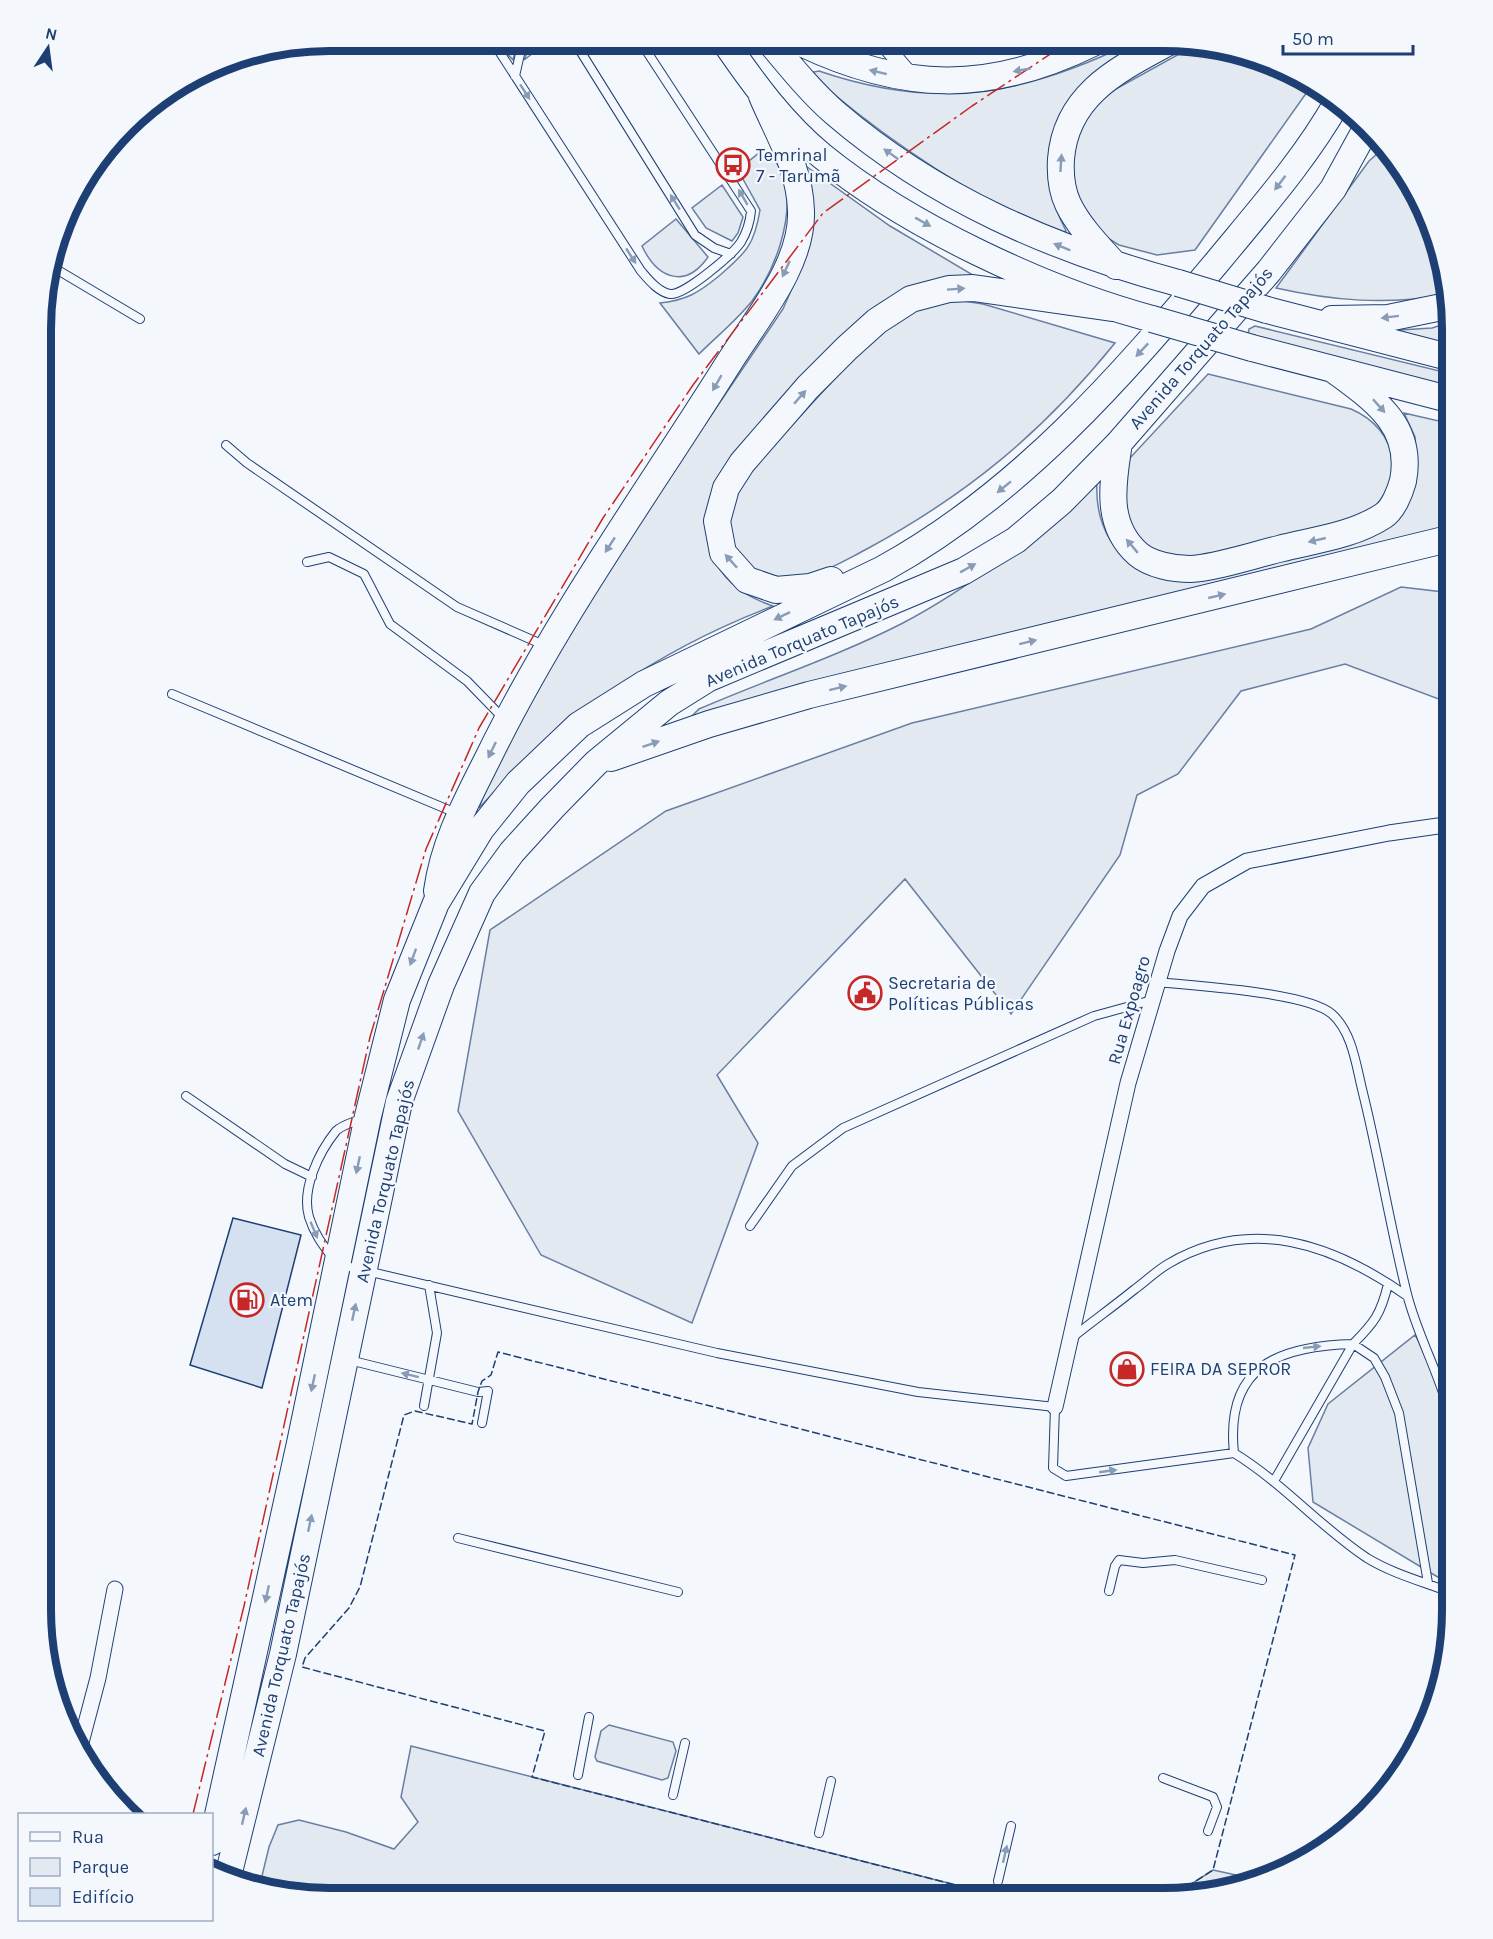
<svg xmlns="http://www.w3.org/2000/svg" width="1493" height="1939" viewBox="0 0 1493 1939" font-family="Karla,sans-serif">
<rect width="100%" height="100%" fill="#f4f7fb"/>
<path fill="#e3e9f0" stroke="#687fa3" stroke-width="1.5" d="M507,41H518L513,60L504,50Z
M533,41H549L524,60L532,42Z
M1131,43H1158L1052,138C1045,173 1050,200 1066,231L1058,236C966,193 885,140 809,73L819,71C936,111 1022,96 1131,43Z
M1199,43L1312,85L1195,250L1157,255L1119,245L1106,237L1077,201L1070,172L1077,130L1103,96Z
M1386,146L1423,201L1444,295C1386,305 1334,301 1276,288L1369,161Z
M765,148C774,158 783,170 786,184C792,223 775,270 752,301C737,320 716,337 699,354L660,303C687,300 698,293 719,276C745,253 754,247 760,210L738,170Z
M803,164L890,226L983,281C950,286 910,286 881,303C851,321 822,361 798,387C756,433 684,486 712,555C723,582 746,597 773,606C655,651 564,715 479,808L490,777L534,688L645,513L783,309L800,270Z
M722,185L743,217L738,233L732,241L706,228L692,208Z
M676,219L708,257C685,290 657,278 642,246Z
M957,300L983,304L1115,343C1042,433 967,495 865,550C832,567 796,591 759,574C741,566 735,547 726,532L741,480L867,344L916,307Z
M1451,322L1452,349L1399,336L1400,330L1432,328Z
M1255,326L1452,374V389L1248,335L1249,329Z
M1208,374L1351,409C1400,430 1407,484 1364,516L1195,557L1183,558L1159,553L1139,540L1120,508L1129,459Z
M1404,413L1452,424V532L686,722L699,709C766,680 836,657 901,624C974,586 1035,535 1097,482C1095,518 1107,546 1136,567L1359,539L1417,464L1415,437Z
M1401,587L1452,593V704L1345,664L1241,691L1178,774L1137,795L1120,855L1011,1014L905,879L717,1075L758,1143L692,1323L541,1255L458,1111L490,930L666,811L912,723L1311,629Z
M1415,1335L1440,1379L1452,1415V1583L1441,1579L1313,1502L1308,1448L1328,1404Z
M609,1725L673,1742L676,1751L668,1778L662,1780L597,1761L595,1757L601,1731Z
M411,1746L1007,1898L292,1896L260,1884L269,1847L278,1825L299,1820L346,1832L394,1849L418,1822L401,1797Z
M1213,1870L1250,1878L1164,1898H1147L1150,1887L1182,1890Z"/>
<path fill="#d5e0f0" stroke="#1d3f73" stroke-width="1.5" d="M233,1218L301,1235L262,1388L190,1365Z"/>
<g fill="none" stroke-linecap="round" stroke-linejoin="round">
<g stroke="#1d3f73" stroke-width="10">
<path id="service" d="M502,41L499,51L641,271C648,279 658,292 670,294C684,296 733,254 741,242C747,232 750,222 751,211L640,41
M574,41L695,235L714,248L731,254
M515,76L520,54L527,41
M51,266L140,319
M226,445L247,463L457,607L546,646
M307,562L329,557L364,574L390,624L467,681L503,718
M172,694L456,813
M1158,982C1194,986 1307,992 1332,1014C1352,1032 1356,1064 1362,1089C1379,1157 1390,1226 1407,1294C1418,1338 1442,1378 1452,1423
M186,1096L285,1164L312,1177
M750,1226L792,1166L843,1128L1094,1016L1152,1000
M332,1257C322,1244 314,1233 309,1217C301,1189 319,1152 336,1131C342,1125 354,1122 361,1119
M341,1265L717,1353L918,1392L1055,1407L1053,1468L1066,1476L1234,1453C1225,1367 1277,1346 1353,1344C1374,1323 1381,1314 1388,1284
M1073,1337C1093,1321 1114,1306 1135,1289C1146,1281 1156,1271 1168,1264C1251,1215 1333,1244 1407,1296
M349,1360L478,1392L488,1391L482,1423
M424,1406L437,1333L429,1285
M1234,1453C1283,1483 1320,1527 1367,1558C1393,1574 1424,1582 1452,1593
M1274,1481L1353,1344L1374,1358L1385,1377L1399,1413L1428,1583
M458,1538L678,1592
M1109,1591L1115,1566L1119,1560L1143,1563L1175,1560L1262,1580
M578,1775L589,1717
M1163,1778L1213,1797L1217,1807L1208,1831
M673,1795L685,1743
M819,1833L831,1781
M998,1881L1011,1826"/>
</g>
<g stroke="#1d3f73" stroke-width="17">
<path id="minor" d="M882,42L913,78
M1055,1407L1128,1083L1167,951L1180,916L1203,886L1247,861L1389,833L1452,824
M79,1750L98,1678L115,1589"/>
</g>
<g stroke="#1d3f73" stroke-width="28">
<path id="trunk" d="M725,42C753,83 783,124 822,156C908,226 1045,290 1152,319
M770,42C790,66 811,92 835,113C934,198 1052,249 1178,283
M799,42C903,92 989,94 1093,43
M1116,266C1099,247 1079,227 1068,204C1061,189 1060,175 1061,159C1066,95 1117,70 1167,43
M1267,310L1452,358
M1332,319L1388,318L1447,306
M1252,348L1452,400
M1119,443C1113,482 1104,524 1138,554C1151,565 1174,569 1190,569C1215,568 1254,555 1279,549C1314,540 1352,536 1383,516C1393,510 1400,492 1403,481C1414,425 1373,399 1334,370
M831,580L810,587L776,590L747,580L723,553L717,521L726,488L742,463L808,387L847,348L877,321L911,299L949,289L973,288L1112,308
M611,758L709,724L809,695L1452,538
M437,891C444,841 467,800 489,756C557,617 648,492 730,361C757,318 803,264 801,211C800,168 778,134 762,96
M212,1842L300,1443L368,1116L397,1000L436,903L481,829L518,783L579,725L644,684L883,569C1019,494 1120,378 1218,261C1260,210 1306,158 1338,101
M229,1872L283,1654L399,1102L441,985L482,893L512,852L552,808L596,763L669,703L709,678L964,571L1016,540L1062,501L1119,443L1269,271L1333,189L1367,127"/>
</g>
<use href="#service" stroke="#f4f7fb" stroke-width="8"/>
<use href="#minor" stroke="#f4f7fb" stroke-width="15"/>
<use href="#trunk" stroke="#f4f7fb" stroke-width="26"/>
<g stroke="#1d3f73" stroke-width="28" stroke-linecap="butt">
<path id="trunk-bridge" d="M1178,283L1267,310
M1152,319L1252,348"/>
</g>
<use href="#trunk-bridge" stroke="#f4f7fb" stroke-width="26"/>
<path stroke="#1d3f73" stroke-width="1.5" stroke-dasharray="8 3" stroke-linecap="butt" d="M1007,1898L532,1777L545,1731L302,1667L305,1658L349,1608L360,1587L404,1415L415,1411L472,1424L478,1392L482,1381L491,1375L498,1352L1295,1555L1213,1870L1182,1890L1150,1887L1147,1898"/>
<path stroke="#c62828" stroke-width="1.5" stroke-dasharray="21 4.5 3 4.5" stroke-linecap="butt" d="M193,1814L244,1606L370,1037L426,849L479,728L603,518L693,385L823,213L972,106L1067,43"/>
</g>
<defs><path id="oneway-solid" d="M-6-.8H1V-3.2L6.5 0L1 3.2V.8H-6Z" transform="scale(1.5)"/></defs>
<g fill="#889bb7">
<use href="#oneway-solid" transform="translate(1022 70) rotate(170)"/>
<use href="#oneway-solid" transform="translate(878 72) rotate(-166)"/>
<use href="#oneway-solid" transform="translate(525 92) rotate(57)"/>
<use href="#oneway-solid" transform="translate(891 154) rotate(-145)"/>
<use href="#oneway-solid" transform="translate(1061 163) rotate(-86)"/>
<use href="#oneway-solid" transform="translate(1280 183) rotate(127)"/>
<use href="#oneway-solid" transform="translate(743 197) rotate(-120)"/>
<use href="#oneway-solid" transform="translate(675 202) rotate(-122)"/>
<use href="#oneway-solid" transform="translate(923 222) rotate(29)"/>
<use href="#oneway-solid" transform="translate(1062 247) rotate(-158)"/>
<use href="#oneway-solid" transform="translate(631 256) rotate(57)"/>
<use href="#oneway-solid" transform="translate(786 269) rotate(115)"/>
<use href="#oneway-solid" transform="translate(956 289) rotate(-4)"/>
<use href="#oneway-solid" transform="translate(1390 317) rotate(173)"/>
<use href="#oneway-solid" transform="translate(1142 350) rotate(133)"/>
<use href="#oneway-solid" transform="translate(717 383) rotate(120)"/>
<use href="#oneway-solid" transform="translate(800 397) rotate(-49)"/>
<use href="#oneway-solid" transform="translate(1379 406) rotate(48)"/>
<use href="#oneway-solid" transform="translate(1004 487) rotate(141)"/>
<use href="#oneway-solid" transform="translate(1317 540) rotate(167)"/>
<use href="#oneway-solid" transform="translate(610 545) rotate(123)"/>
<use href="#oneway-solid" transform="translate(1132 546) rotate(-130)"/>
<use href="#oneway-solid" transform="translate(731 561) rotate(-132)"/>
<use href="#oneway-solid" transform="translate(968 568) rotate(-29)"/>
<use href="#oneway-solid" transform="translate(1217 596) rotate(-13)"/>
<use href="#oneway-solid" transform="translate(782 616) rotate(154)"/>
<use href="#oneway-solid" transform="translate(1028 642) rotate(-14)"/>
<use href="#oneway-solid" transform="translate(838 688) rotate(-14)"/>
<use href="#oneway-solid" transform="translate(651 744) rotate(-19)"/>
<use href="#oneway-solid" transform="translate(492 750) rotate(116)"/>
<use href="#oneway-solid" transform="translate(413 957) rotate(110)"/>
<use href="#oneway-solid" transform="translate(421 1041) rotate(-71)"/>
<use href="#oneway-solid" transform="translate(358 1165) rotate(102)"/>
<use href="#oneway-solid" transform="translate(314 1230) rotate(67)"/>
<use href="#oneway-solid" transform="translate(354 1312) rotate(-78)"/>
<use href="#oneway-solid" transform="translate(1312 1347) rotate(-6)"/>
<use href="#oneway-solid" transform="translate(410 1375) rotate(-166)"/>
<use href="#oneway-solid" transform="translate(313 1383) rotate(102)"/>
<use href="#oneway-solid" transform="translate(1108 1471) rotate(-8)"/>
<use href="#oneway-solid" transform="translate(310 1523) rotate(-78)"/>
<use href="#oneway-solid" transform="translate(267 1594) rotate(102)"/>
<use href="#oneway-solid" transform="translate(244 1816) rotate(-77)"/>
<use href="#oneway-solid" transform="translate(1005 1854) rotate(-77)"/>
</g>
<defs>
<g id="bus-ring" transform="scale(1.725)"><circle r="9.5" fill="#f4f7fb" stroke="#c62828" stroke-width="1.5"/><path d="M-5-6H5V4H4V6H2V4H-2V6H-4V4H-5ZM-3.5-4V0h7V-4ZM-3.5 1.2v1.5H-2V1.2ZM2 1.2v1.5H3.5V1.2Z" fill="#c62828"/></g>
<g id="civic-ring" transform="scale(1.725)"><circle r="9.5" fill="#f4f7fb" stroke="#c62828" stroke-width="1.5"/><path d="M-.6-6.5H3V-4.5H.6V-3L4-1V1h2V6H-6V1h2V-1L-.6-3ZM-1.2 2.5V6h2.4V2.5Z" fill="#c62828"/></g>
<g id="fuel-ring" transform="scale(1.725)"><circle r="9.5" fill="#f4f7fb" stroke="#c62828" stroke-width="1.5"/><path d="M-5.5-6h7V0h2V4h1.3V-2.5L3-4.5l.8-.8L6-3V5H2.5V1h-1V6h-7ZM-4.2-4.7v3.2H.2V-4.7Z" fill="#c62828"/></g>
<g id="shop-ring" transform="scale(1.725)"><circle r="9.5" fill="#f4f7fb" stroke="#c62828" stroke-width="1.5"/><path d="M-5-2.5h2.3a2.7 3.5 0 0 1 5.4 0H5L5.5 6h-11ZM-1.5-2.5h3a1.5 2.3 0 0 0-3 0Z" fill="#c62828"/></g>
</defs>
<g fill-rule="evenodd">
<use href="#bus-ring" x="733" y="165"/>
<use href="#civic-ring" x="865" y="993"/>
<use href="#fuel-ring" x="247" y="1300"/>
<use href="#shop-ring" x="1127" y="1369"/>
</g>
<g text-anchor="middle" stroke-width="4.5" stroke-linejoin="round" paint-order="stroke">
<g font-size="18" fill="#1d3f73" stroke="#f4f7fb" text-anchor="start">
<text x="756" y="161">Temrinal<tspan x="756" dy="21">7 - Tarumã</tspan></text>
<text x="888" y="989">Secretaria de<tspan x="888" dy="21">Políticas Públicas</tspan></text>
<text x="270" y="1306">Atem</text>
<text x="1150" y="1375">FEIRA DA SEPROR</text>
</g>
<g font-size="18" fill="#1d3f73" stroke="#f4f7fb">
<text transform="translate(1201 348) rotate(-49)" y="6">Avenida Torquato Tapajós</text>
<text transform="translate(802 641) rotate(-23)" y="6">Avenida Torquato Tapajós</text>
<text transform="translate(1129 1010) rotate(-74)" y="6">Rua Expoagro</text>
<text transform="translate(385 1181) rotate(-77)" y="6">Avenida Torquato Tapajós</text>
<text transform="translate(281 1655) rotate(-77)" y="6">Avenida Torquato Tapajós</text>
</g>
</g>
<path d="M0 0H1493V1939H0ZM329 51H1164A278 278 0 0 1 1442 329V1610A278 278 0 0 1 1164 1888H329A278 278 0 0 1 51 1610V329A278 278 0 0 1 329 51Z" fill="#f4f7fb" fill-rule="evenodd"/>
<path fill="none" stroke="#1d3f73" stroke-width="8" d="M329 51H1164A278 278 0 0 1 1442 329V1610A278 278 0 0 1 1164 1888H329A278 278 0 0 1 51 1610V329A278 278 0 0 1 329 51Z"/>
<rect x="18" y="1813" width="195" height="108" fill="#f4f7fb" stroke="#9eadc5" stroke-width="1.5"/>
<rect x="30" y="1832" width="30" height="9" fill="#f4f7fb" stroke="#9eadc5" stroke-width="1.5"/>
<text x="72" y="1843" font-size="18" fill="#1d3f73">Rua</text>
<rect x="30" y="1858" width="30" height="18" fill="#e3e9f0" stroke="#9eadc5" stroke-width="1.5"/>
<text x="72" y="1873" font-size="18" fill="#1d3f73">Parque</text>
<rect x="30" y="1888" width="30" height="18" fill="#d5e0f0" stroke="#9eadc5" stroke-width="1.5"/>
<text x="72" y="1903" font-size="18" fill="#1d3f73">Edifício</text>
<g transform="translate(48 48) rotate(13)" stroke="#f4f7fb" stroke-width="4.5" paint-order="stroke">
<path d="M0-4.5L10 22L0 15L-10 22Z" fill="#1d3f73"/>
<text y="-9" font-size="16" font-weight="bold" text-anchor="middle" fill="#1d3f73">N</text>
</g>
<path d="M1283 45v9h130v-9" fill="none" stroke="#1d3f73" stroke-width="3"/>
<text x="1292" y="45" font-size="18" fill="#1d3f73" stroke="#f4f7fb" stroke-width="4.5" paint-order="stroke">50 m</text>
</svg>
